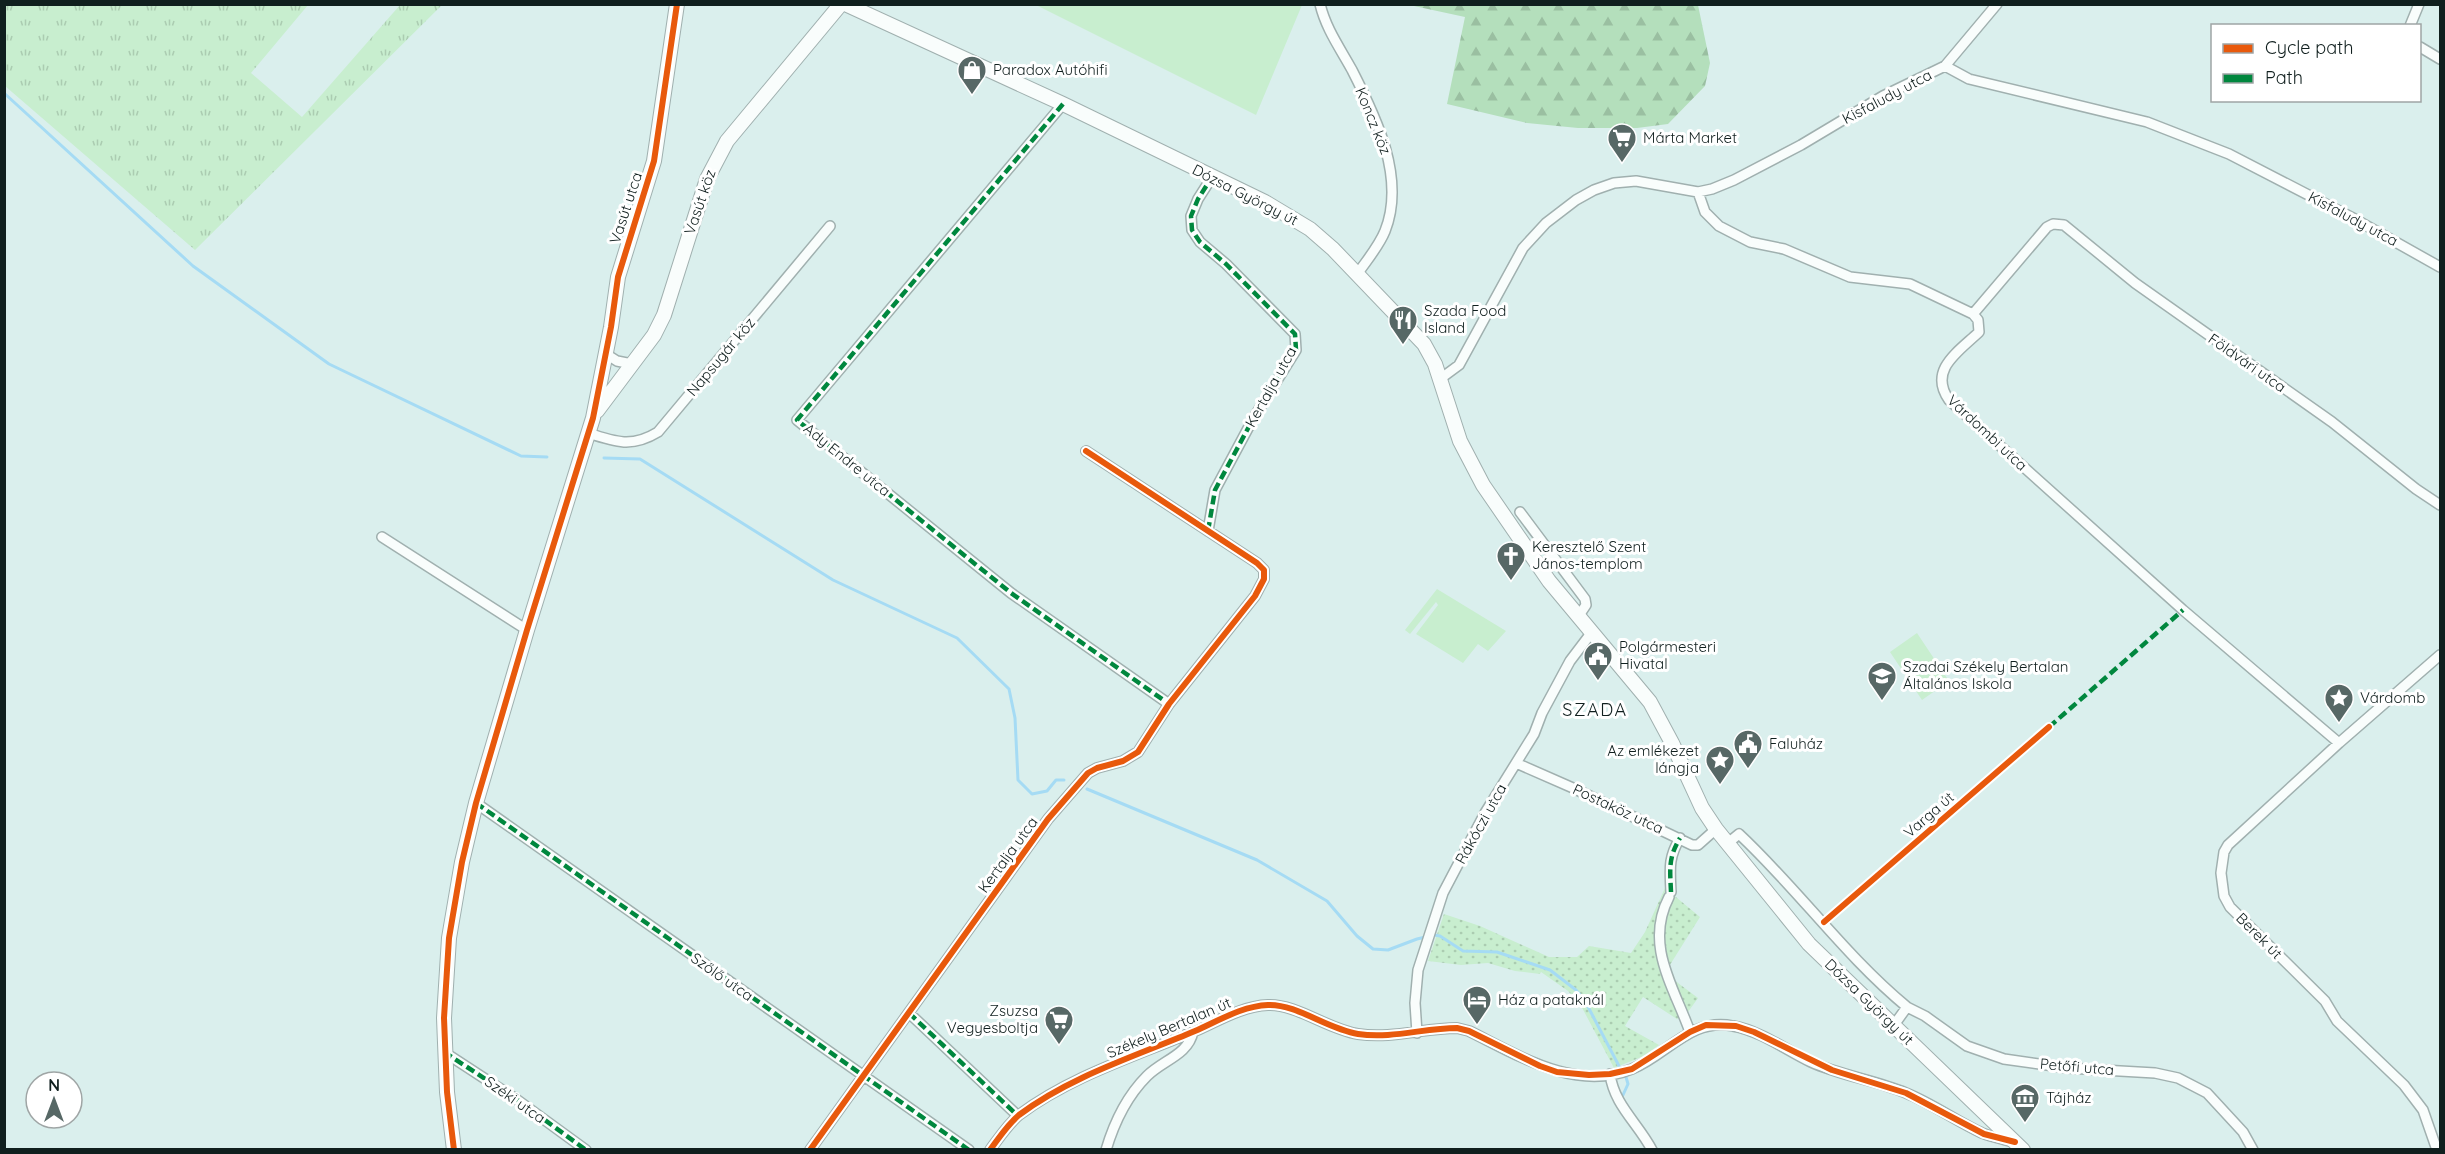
<svg xmlns="http://www.w3.org/2000/svg" width="2445" height="1154" viewBox="0 0 2445 1154" font-family="Quicksand,sans-serif">
<defs>
<pattern id="grass-tufts" width="24" height="20" patternUnits="userSpaceOnUse" patternTransform="scale(1.5)"><rect width="24" height="20" fill="#c8eecf"/><path d="M3 7l-1-3M5 7V3M7 7l1-3M15 17l-1-3M17 17v-4M19 17l1-3" fill="none" stroke="#abccb1"/></pattern>
<pattern id="forest-firs" width="22" height="20" patternUnits="userSpaceOnUse" patternTransform="scale(1.5)"><rect width="22" height="20" fill="#b4dfbc"/><path d="M5 1l3.5 6h-7zM16 11l3.5 6h-7z" fill="#9abfa1"/></pattern>
<pattern id="park-dots" width="8" height="8" patternUnits="userSpaceOnUse" patternTransform="scale(1.5)"><rect width="8" height="8" fill="#c8eecf"/><path d="M2 2h.1M6 6h.1" fill="none" stroke="#abccb1" stroke-width="1.8" stroke-linecap="round"/></pattern>
</defs>
<rect width="100%" height="100%" fill="#daefed"/>
<path fill="url(#grass-tufts)" d="M5,4L308,5L251,73L302,117L400,5H442L195,250L5,86Z"/>
<path fill="url(#forest-firs)" d="M1420,4L1698,5L1710,63L1705,86L1668,124L1637,128H1578L1527,123L1447,104L1465,17L1414,6Z"/>
<path fill="url(#park-dots)" d="M1665,888L1700,917L1668,968L1670,977L1698,998L1688,1012L1677,1019L1643,997L1625,1026L1659,1045L1644,1056L1614,1068L1579,1002L1568,991L1541,972L1540,974L1515,971L1488,963L1461,965L1428,961L1444,914L1480,926L1549,957H1577L1589,946L1631,953L1645,932Z"/>
<path fill="#c8eecf" d="M1036,5H1302L1256,115Z
M1437,589L1506,631L1488,651L1478,644L1463,663L1416,634L1438,605L1436,602L1410,634L1405,630Z
M1917,633L1949,681L1922,700L1890,652Z"/>
<g fill="none" stroke-linecap="round" stroke-linejoin="round">
<path stroke="#a5dbf4" stroke-width="3" d="M4,93L193,266L329,364L521,456L547,457
M604,458L640,459L833,580L957,638L1009,689L1015,718L1018,780L1032,794L1047,791L1056,780H1064
M1087,789L1257,860L1327,901L1357,936L1373,949L1388,950L1417,939L1434,935L1440,936L1463,951L1497,952L1550,970L1576,990L1585,1001L1619,1066
M1623,1095L1628,1084L1626,1077"/>
<g stroke="#a0b0af" stroke-width="12">
<path id="street" d="M1320,4C1326,29 1340,48 1352,70C1376,117 1406,178 1385,231C1379,246 1367,260 1358,273
M2410,26L2419,4
M2420,47L2440,59
M1945,66L1969,79L2147,122L2229,154L2351,217L2440,267
M1063,104L797,420L1011,593L1169,704
M1698,192L1705,212L1719,226L1750,242L1784,249L1850,277L1910,284L1973,314L1978,320L1979,332C1958,352 1928,370 1949,400L2183,610L2339,743
M1973,314L2047,227L2053,224L2064,225L2135,283L2332,422L2416,489L2440,505
M606,354L617,361L632,364
M1440,379L1459,365L1523,248L1546,223L1576,200L1594,190L1614,183L1636,181L1698,192L1712,189L1734,180L1801,145L1883,96L1945,66L1997,4
M588,433C615,442 632,448 658,432L830,226
M1520,512L1585,599L1586,605L1578,617
M1208,531L1215,490L1253,419L1296,350L1295,334L1226,264L1200,242L1192,230L1191,216L1198,199L1212,177
M382,537L527,630
M1516,763L1573,788L1692,845H1698L1716,829
M476,803L969,1150
M1728,843L1739,834C1798,889 1845,956 1907,1007
M1671,892C1670,869 1668,858 1680,838
M1669,897C1644,945 1674,987 1690,1032
M909,1013L1018,1116
M1894,1025L1907,1007L1925,1016L1967,1046L2004,1059L2068,1068L2155,1073L2178,1078L2207,1093L2243,1132L2253,1150
M1417,1033L1415,1003L1418,970L1443,893L1485,813L1534,734L1542,713L1570,661L1592,632
M444,1052L516,1099L586,1150
M1610,1074C1614,1105 1638,1123 1652,1150
M810,1150L1048,819L1088,773L1097,768L1123,761L1138,752L1169,704L1255,596L1264,579V570L1257,563L1086,451
M990,1150C999,1138 1007,1125 1019,1115C1071,1076 1136,1056 1195,1031C1218,1021 1242,1006 1268,1005C1297,1004 1327,1029 1358,1034C1392,1039 1424,1028 1457,1028L1469,1031C1518,1055 1575,1092 1632,1069C1667,1055 1691,1017 1733,1026C1761,1031 1786,1050 1811,1062C1842,1076 1875,1080 1906,1093C1933,1104 1956,1121 1982,1133C1992,1137 2003,1139 2013,1142
M1106,1150C1114,1123 1128,1095 1147,1076C1163,1060 1188,1055 1193,1032
M2437,1150L2423,1110L2404,1085L2337,1021L2325,1001L2230,907L2224,896L2221,873L2224,852L2228,845L2339,743L2440,655"/>
</g>
<g stroke="#a0b0af" stroke-width="16">
<path id="secondary" d="M845,4L1063,104L1265,202L1310,229L1333,249L1424,344L1435,364L1460,441L1483,485L1549,581L1650,702L1672,743L1702,808L1716,829L1809,944L2023,1150
M597,411L654,335L664,315L707,179L727,141L841,4
M454,1150L447,1092L444,1018L449,938L462,862L476,803L527,630L593,418L611,327L618,277L654,161L677,4"/>
</g>
<use href="#street" stroke="#f9fdfc" stroke-width="9"/>
<use href="#secondary" stroke="#f9fdfc" stroke-width="14"/>
<path stroke="#00873e" stroke-width="4.5" stroke-dasharray="9 4.5" stroke-linecap="butt" d="M1063,104L797,420L1011,593L1169,704
M1208,531L1215,490L1253,419L1296,350L1295,334L1226,264L1200,242L1192,230L1191,216L1198,199L1212,177
M2049,727L2183,610
M476,803L969,1150
M1671,892C1670,869 1668,858 1680,838
M909,1013L1018,1116
M444,1052L516,1099L586,1150"/>
<g stroke="#fff" stroke-width="10">
<path id="cycleway" d="M1824,922L2049,727
M454,1150L447,1092L444,1018L449,938L462,862L476,803L527,630L593,418L611,327L618,277L654,161L677,4
M810,1150L1048,819L1088,773L1097,768L1123,761L1138,752L1169,704L1255,596L1264,579V570L1257,563L1086,451
M990,1150C999,1138 1007,1125 1019,1115C1071,1076 1136,1056 1195,1031C1218,1021 1242,1006 1268,1005C1297,1004 1327,1029 1358,1034C1392,1039 1424,1028 1457,1028L1469,1031L1540,1066L1557,1072L1589,1075L1610,1074L1632,1069L1690,1032L1706,1025L1736,1026L1754,1032L1832,1070L1906,1093L1984,1134L2015,1142"/>
</g>
<use href="#cycleway" stroke="#e8590c" stroke-width="6"/>
</g>
<defs>
<g id="shop-pin" transform="scale(1.5)"><path d="M0 17L-7.5 6A9.5 9.5 0 1 1 7.5 6Z" fill="#576866" stroke="#fff"/><path d="M-5-2.5h2.3a2.7 3.5 0 0 1 5.4 0H5L5.5 6h-11ZM-1.5-2.5h3a1.5 2.3 0 0 0-3 0Z" fill="#fff"/></g>
<g id="supermarket-pin" transform="scale(1.5)"><path d="M0 17L-7.5 6A9.5 9.5 0 1 1 7.5 6Z" fill="#576866" stroke="#fff"/><path d="M-6-5.5h2.5l.6 2H6L4.5 2H-2.5L-4.4-4H-6ZM-1.5 3.2a1.3 1.3 0 1 0 .1 0ZM3 3.2a1.3 1.3 0 1 0 .1 0Z" fill="#fff"/></g>
<g id="restaurant-pin" transform="scale(1.5)"><path d="M0 17L-7.5 6A9.5 9.5 0 1 1 7.5 6Z" fill="#576866" stroke="#fff"/><path d="M-5-6h1v4h1v-4h1v4h1v-4h1v5L-1.5 .5V6h-2V.5L-5-1ZM5-6V6H3V1.5H1.5Q1.5-4 5-6Z" fill="#fff"/></g>
<g id="church-pin" transform="scale(1.5)"><path d="M0 17L-7.5 6A9.5 9.5 0 1 1 7.5 6Z" fill="#576866" stroke="#fff"/><path d="M-1.2-6h2.4v3.5h3.3v2.4h-3.3V6h-2.4V-.1h-3.3v-2.4h3.3Z" fill="#fff"/></g>
<g id="civic-pin" transform="scale(1.5)"><path d="M0 17L-7.5 6A9.5 9.5 0 1 1 7.5 6Z" fill="#576866" stroke="#fff"/><path d="M-.6-6.5H3V-4.5H.6V-3L4-1V1h2V6H-6V1h2V-1L-.6-3ZM-1.2 2.5V6h2.4V2.5Z" fill="#fff"/></g>
<g id="school-pin" transform="scale(1.5)"><path d="M0 17L-7.5 6A9.5 9.5 0 1 1 7.5 6Z" fill="#576866" stroke="#fff"/><path d="M0-5L7-2L0 1L-7-2ZM-4 1L0 2.5L4 1V4Q0 6-4 4Z" fill="#fff"/></g>
<g id="sight-pin" transform="scale(1.5)"><path d="M0 17L-7.5 6A9.5 9.5 0 1 1 7.5 6Z" fill="#576866" stroke="#fff"/><path d="M0-6L1.8-2.2L6-1.7L2.9 1.2L3.7 5.4L0 3.3L-3.7 5.4L-2.9 1.2L-6-1.7L-1.8-2.2Z" fill="#fff"/></g>
<g id="hotel-pin" transform="scale(1.5)"><path d="M0 17L-7.5 6A9.5 9.5 0 1 1 7.5 6Z" fill="#576866" stroke="#fff"/><path d="M-6-4.5h1.5V1H6V5H4.5V3h-9V5H-6ZM-4 0a1.8 1.8 0 1 1 3.6 0ZM.5 0V-2.5h3Q6-2.5 6 0Z" fill="#fff"/></g>
<g id="museum-pin" transform="scale(1.5)"><path d="M0 17L-7.5 6A9.5 9.5 0 1 1 7.5 6Z" fill="#576866" stroke="#fff"/><path d="M0-6L6-3V-2H-6V-3ZM-5-1h2V3h-2ZM-1-1h2V3h-2ZM3-1h2V3H3ZM-6 4H6V6H-6Z" fill="#fff"/></g>
</defs>
<g fill-rule="evenodd">
<use href="#shop-pin" x="972" y="70"/>
<use href="#supermarket-pin" x="1622" y="138"/>
<use href="#restaurant-pin" x="1403" y="320"/>
<use href="#church-pin" x="1511" y="556"/>
<use href="#civic-pin" x="1598" y="656"/>
<use href="#school-pin" x="1882" y="676"/>
<use href="#sight-pin" x="2339" y="698"/>
<use href="#civic-pin" x="1748" y="744"/>
<use href="#sight-pin" x="1720" y="760"/>
<use href="#hotel-pin" x="1477" y="1000"/>
<use href="#supermarket-pin" x="1059" y="1020"/>
<use href="#museum-pin" x="2025" y="1098"/>
</g>
<g text-anchor="middle" stroke-width="6" stroke-linejoin="round" paint-order="stroke">
<g font-size="15" fill="#101f1e" stroke="#fff" text-anchor="start">
<text x="993" y="75">Paradox Autóhifi</text>
<text x="1643" y="143">Márta Market</text>
<text x="1424" y="316">Szada Food<tspan x="1424" dy="17">Island</tspan></text>
<text x="1532" y="552">Keresztelő Szent<tspan x="1532" dy="17">János-templom</tspan></text>
<text x="1619" y="652">Polgármesteri<tspan x="1619" dy="17">Hivatal</tspan></text>
<text x="1903" y="672">Szadai Székely Bertalan<tspan x="1903" dy="17">Általános Iskola</tspan></text>
<text x="2360" y="703">Várdomb</text>
<text x="1769" y="749">Faluház</text>
<text x="1699" y="756" text-anchor="end">Az emlékezet<tspan x="1699" dy="17">lángja</tspan></text>
<text x="1498" y="1005">Ház a pataknál</text>
<text x="1038" y="1016" text-anchor="end">Zsuzsa<tspan x="1038" dy="17">Vegyesboltja</tspan></text>
<text x="2046" y="1103">Tájház</text>
</g>
<g font-size="15" fill="#101f1e" stroke="#fff">
<text transform="translate(1887 97) rotate(-28)" y="5">Kisfaludy utca</text>
<text transform="translate(1373 121) rotate(68)" y="5">Koncz köz</text>
<text transform="translate(1245 195) rotate(27)" y="5">Dózsa György út</text>
<text transform="translate(700 202) rotate(-71)" y="5">Vasút köz</text>
<text transform="translate(626 208) rotate(-72)" y="5">Vasút utca</text>
<text transform="translate(2353 219) rotate(28)" y="5">Kisfaludy utca</text>
<text transform="translate(721 357) rotate(-50)" y="5">Napsugár köz</text>
<text transform="translate(2247 363) rotate(35)" y="5">Földvári utca</text>
<text transform="translate(1271 387) rotate(-61)" y="5">Kertalja utca</text>
<text transform="translate(1987 433) rotate(43)" y="5">Várdombi utca</text>
<text transform="translate(847 460) rotate(39)" y="5">Ady Endre utca</text>
<text transform="translate(1618 809) rotate(25)" y="5">Postaköz utca</text>
<text transform="translate(1929 815) rotate(-41)" y="5">Varga út</text>
<text transform="translate(1481 824) rotate(-61)" y="5">Rákóczi utca</text>
<text transform="translate(1008 855) rotate(-54)" y="5">Kertalja utca</text>
<text transform="translate(2259 936) rotate(45)" y="5">Berek út</text>
<text transform="translate(722 977) rotate(35)" y="5">Szőlő utca</text>
<text transform="translate(1869 1002) rotate(44)" y="5">Dózsa György út</text>
<text transform="translate(1169 1028) rotate(-23)" y="5">Székely Bertalan út</text>
<text transform="translate(2077 1067) rotate(5)" y="5">Petőfi utca</text>
<text transform="translate(515 1100) rotate(35)" y="5">Széki utca</text>
</g>
<g font-size="18" letter-spacing="1.5" fill="#101f1e" stroke="#fff">
<text x="1595" y="716">SZADA</text>
</g>
</g>
<rect width="2445" height="1154" fill="none" stroke="#101f1e" stroke-width="12"/>
<rect x="2211" y="24" width="210" height="78" fill="#ffffff" stroke="#9fa5a5" stroke-width="1.5"/>
<rect x="2223" y="44" width="30" height="9" fill="#e8590c" stroke="#9fa5a5" stroke-width="1.5"/>
<text x="2265" y="54" font-size="18" fill="#101f1e">Cycle path</text>
<rect x="2223" y="74" width="30" height="9" fill="#00873e" stroke="#9fa5a5" stroke-width="1.5"/>
<text x="2265" y="84" font-size="18" fill="#101f1e">Path</text>
<g transform="translate(54 1100)"><circle r="28" fill="#ffffff" stroke="#9fa5a5" stroke-width="1.5"/>
<path d="M0-4.5L10 22L0 15L-10 22Z" fill="#576866"/>
<text y="-9" font-size="16" font-weight="bold" text-anchor="middle" fill="#101f1e">N</text>
</g>
</svg>
